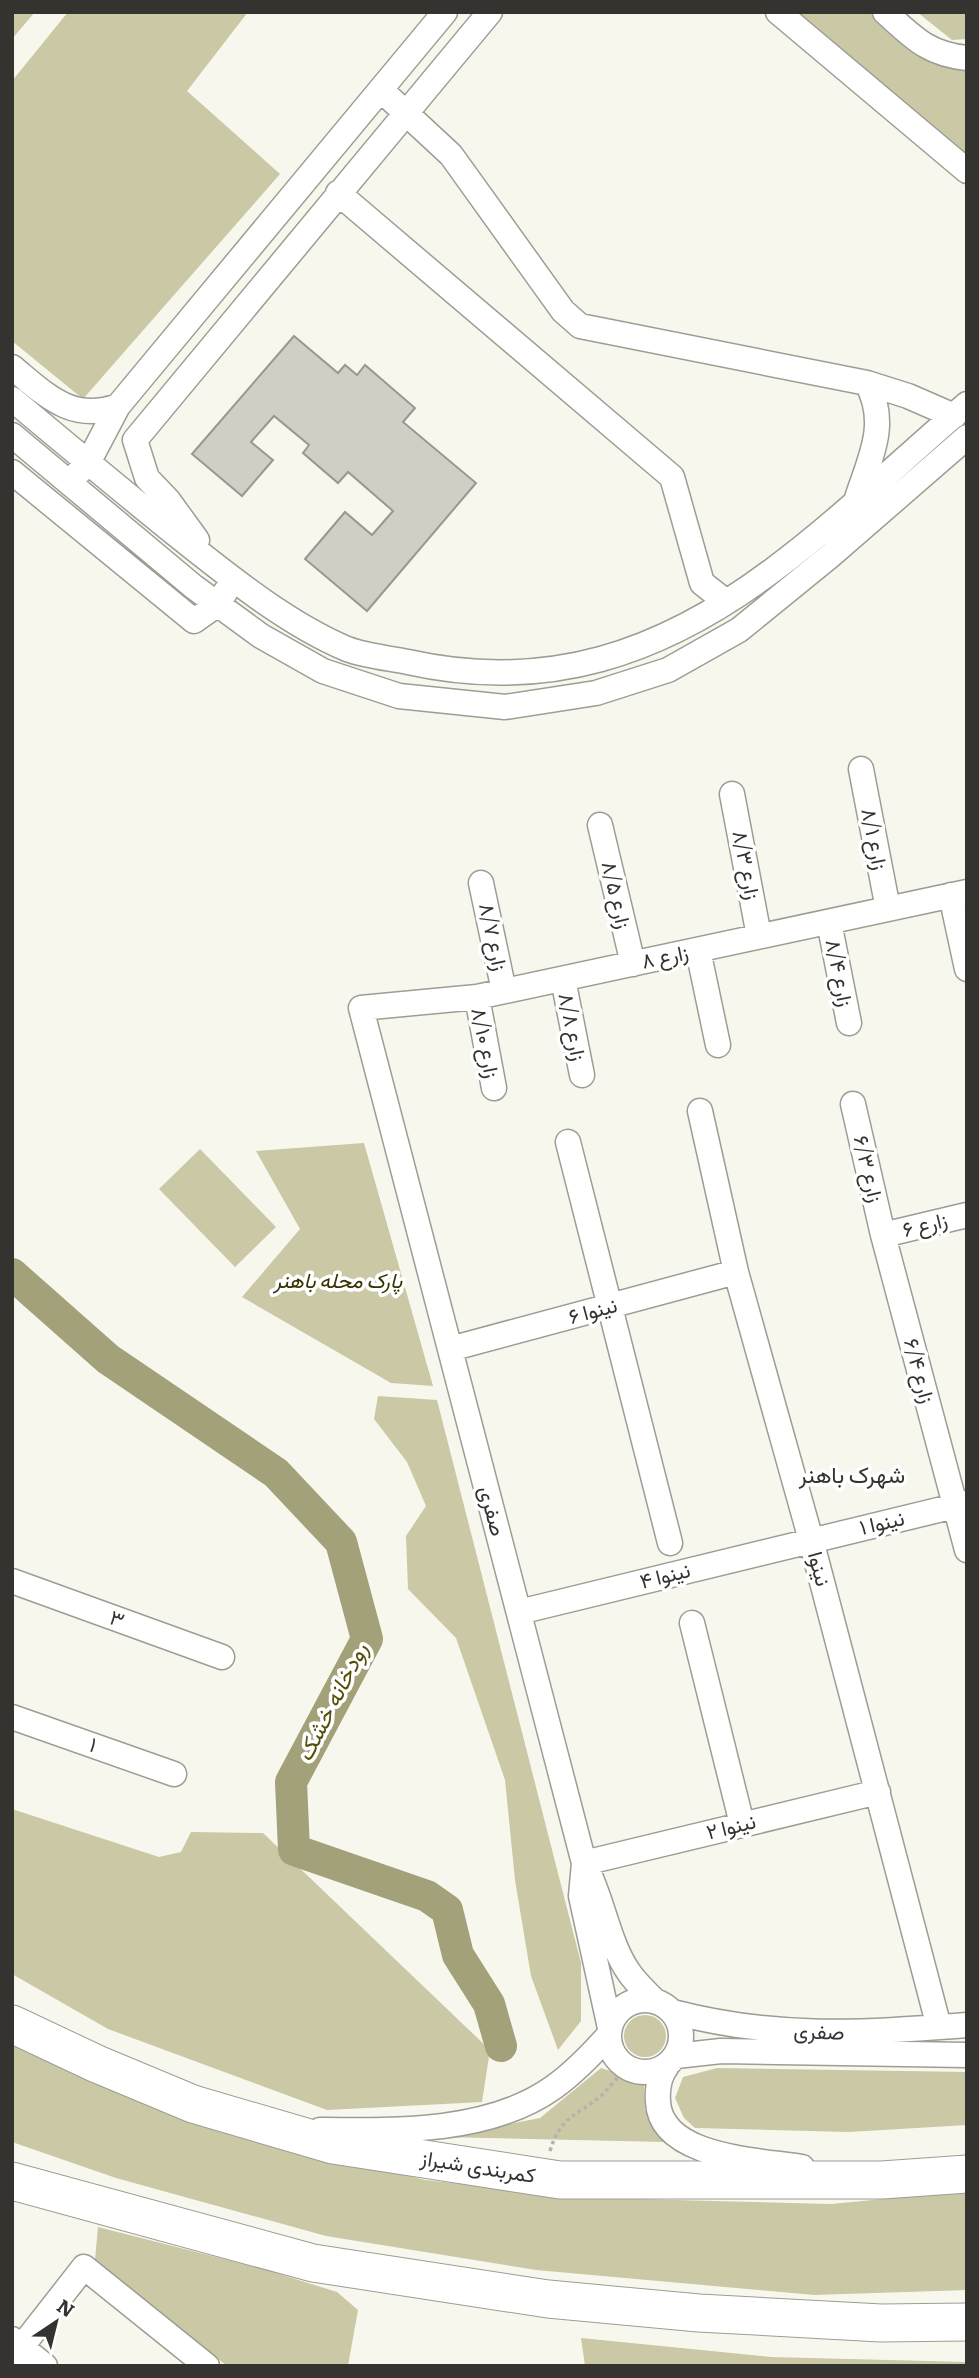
<svg xmlns="http://www.w3.org/2000/svg" width="979" height="2378" viewBox="0 0 979 2378" font-family="Literata,Vazirmatn,serif">
<rect width="100%" height="100%" fill="#f8f7ee"/>
<path fill="#cac8a5" d="M12,12H35L12,39Z
M68,12H248L187,91L280,174L83,399L12,341V81Z
M794,12H870C892,31 938,75 967,70V158Z
M917,12H967V39L952,40Z
M364,1143L433,1386L391,1383L242,1297L300,1229L256,1151Z
M200,1149L276,1227L235,1267L159,1189Z
M378,1396L437,1400L581,1963V2021L558,2050L531,1976L515,1880L505,1780L456,1638L408,1589L406,1536L426,1506L407,1462L374,1419Z
M12,1809L159,1857L181,1852L191,1832L263,1833L490,2050L482,2102L327,2110L108,2029L12,1974Z
M624 2036a21 21 0 1 1 42 0a21 21 0 1 1-42 0Z
M12,2041L178,2117L425,2180L597,2198L831,2204L967,2191V2290L814,2295L536,2270L326,2236L116,2178L12,2142Z
M601,2068L644,2082L645,2109L665,2142L443,2137L540,2118Z
M717,2068L967,2072V2125L849,2132L695,2128L684,2118L675,2098L683,2077Z
M98,2227L263,2269L337,2292L358,2310L348,2366H227L95,2260Z
M581,2338L771,2357L967,2362V2366H585Z"/>
<g fill="none" stroke-linecap="round" stroke-linejoin="round">
<path stroke="#a3a17a" stroke-width="32" d="M12,1274L108,1359L276,1473L341,1542L367,1639L291,1782L294,1850L427,1896L447,1910L458,1955L489,2004L501,2046"/>
</g>
<path fill="#cfcfc6" stroke="#999890" stroke-width="2" d="M294,336L338,373L345,365L357,375L365,365L415,408L403,422L476,483L367,611L305,559L345,512L372,535L393,511L348,472L338,483L303,453L309,445L274,416L251,442L273,460L242,496L192,454Z"/>
<g fill="none" stroke-linecap="round" stroke-linejoin="round">
<g stroke="#9d9d94" stroke-width="27">
<path id="minor" d="M778,12L967,171
M885,12C913,37 927,54 967,58
M381,90L451,155L563,311L580,326L867,383L908,396L954,416
M338,193L672,477L702,583L725,601
M12,367C46,395 72,423 118,406L445,12
M12,399C67,445 122,491 178,536C230,577 286,623 347,649C366,656 388,658 408,662C547,693 661,654 773,570C839,521 904,458 967,404
M12,435L194,587L261,636L323,671L399,696L505,707L596,693L668,670L739,630L830,556L967,437
M12,472L194,621L218,604L226,591
M77,474L88,463L118,406
M857,498C870,458 889,424 867,383
M197,540L168,500L147,478L135,440L490,12
M861,769L888,909
M732,794L759,936
M600,825L633,964
M481,883L504,991
M951,895L967,969
M829,922L849,1023
M698,950L718,1045
M563,979L582,1075
M477,997L494,1088
M853,1104L883,1235L967,1550
M700,1111L736,1272L811,1540L939,2027
M568,1142L670,1543
M883,1235L967,1215
M450,1349L736,1272
M12,1581L222,1657
M519,1612L967,1503
M692,1623L742,1824
M12,1717L174,1774
M584,1863L878,1792
M584,1863L581,1896L610,2028
M609 2036a36 36 0 1 1 72 0a36 36 0 1 1-72 0Z
M654,2000C645,1991 635,1982 628,1971C608,1942 602,1896 584,1863L361,1008L477,997L967,892
M673,2012C777,2039 861,2033 967,2025
M676,2056L721,2051L967,2055
M667,2066C659,2076 657,2088 658,2102C661,2158 759,2160 802,2167
M320,2130C396,2131 490,2133 554,2087C575,2072 592,2054 609,2035
M12,2339L45,2366
M12,2359L84,2267L207,2366"/>
</g>
<g stroke="#9d9d94" stroke-width="39">
<path id="highway" d="M12,2024L97,2064L193,2104L333,2145L560,2180H882L967,2174
M12,2181L313,2263L548,2299L699,2313L881,2323L967,2322"/>
</g>
<path stroke="#b3b2ab" stroke-width="3.5" stroke-dasharray="3.5 3.5" stroke-linecap="butt" d="M550,2151C560,2117 576,2116 601,2096C610,2087 618,2076 627,2067"/>
<use href="#minor" stroke="#fff" stroke-width="24"/>
<use href="#highway" stroke="#fff" stroke-width="37"/>
</g>
<g text-anchor="middle" stroke-width="7" stroke-linejoin="round" paint-order="stroke">
<g font-size="21" fill="#343330" stroke="#fff">
<text transform="translate(874 839) rotate(79)" y="7">۸/۱ زارع</text>
<text transform="translate(746 865) rotate(79)" y="7">۸/۳ زارع</text>
<text transform="translate(616 895) rotate(77)" y="7">۸/۵ زارع</text>
<text transform="translate(493 937) rotate(78)" y="7">۸/۷ زارع</text>
<text transform="translate(665 957) rotate(-12)" y="7">۸ زارع</text>
<text transform="translate(839 973) rotate(79)" y="7">۸/۴ زارع</text>
<text transform="translate(572 1027) rotate(79)" y="7">۸/۸ زارع</text>
<text transform="translate(485 1043) rotate(79)" y="7">۸/۱۰ زارع</text>
<text transform="translate(868 1169) rotate(77)" y="7">۶/۳ زارع</text>
<text transform="translate(925 1225) rotate(-14)" y="7">۶ زارع</text>
<text transform="translate(593 1311) rotate(-15)" y="7">۶ نینوا</text>
<text transform="translate(919 1371) rotate(75)" y="7">۶/۴ زارع</text>
<text transform="translate(492 1511) rotate(75)" y="7">صفری</text>
<text transform="translate(882 1523) rotate(-13)" y="7">۱ نینوا</text>
<text transform="translate(819 1569) rotate(75)" y="7">نینوا</text>
<text transform="translate(665 1576) rotate(-14)" y="7">۴ نینوا</text>
<text transform="translate(117 1619) rotate(20)" y="7">۳</text>
<text transform="translate(93 1745) rotate(20)" y="7">۱</text>
<text transform="translate(731 1827) rotate(-14)" y="7">۲ نینوا</text>
<text transform="translate(819 2032) rotate(2)" y="7">صفری</text>
<text transform="translate(478 2167) rotate(9)" y="7">کمربندی شیراز</text>
</g>
<g font-size="21" font-style="italic" fill="#363200" stroke="#fff">
<text x="338" y="1288">پارک محله باهنر</text>
</g>
<g font-size="23" fill="#343330" stroke="#fff">
<text x="852" y="1483">شهرک باهنر</text>
</g>
<g font-size="23" font-style="italic" fill="#54500a" stroke="#fff">
<text transform="translate(332 1702) rotate(-63)" y="8">رودخانه خشک</text>
</g>
</g>
<rect width="979" height="2378" fill="none" stroke="#343330" stroke-width="28"/>
<g transform="translate(56 2322) rotate(35)" stroke="#ffffff" stroke-width="5" paint-order="stroke">
<path d="M0-5L12 26L0 18L-12 26Z" fill="#343330"/>
<text y="-10" font-size="19" font-weight="bold" text-anchor="middle" fill="#343330">N</text>
</g>
</svg>
